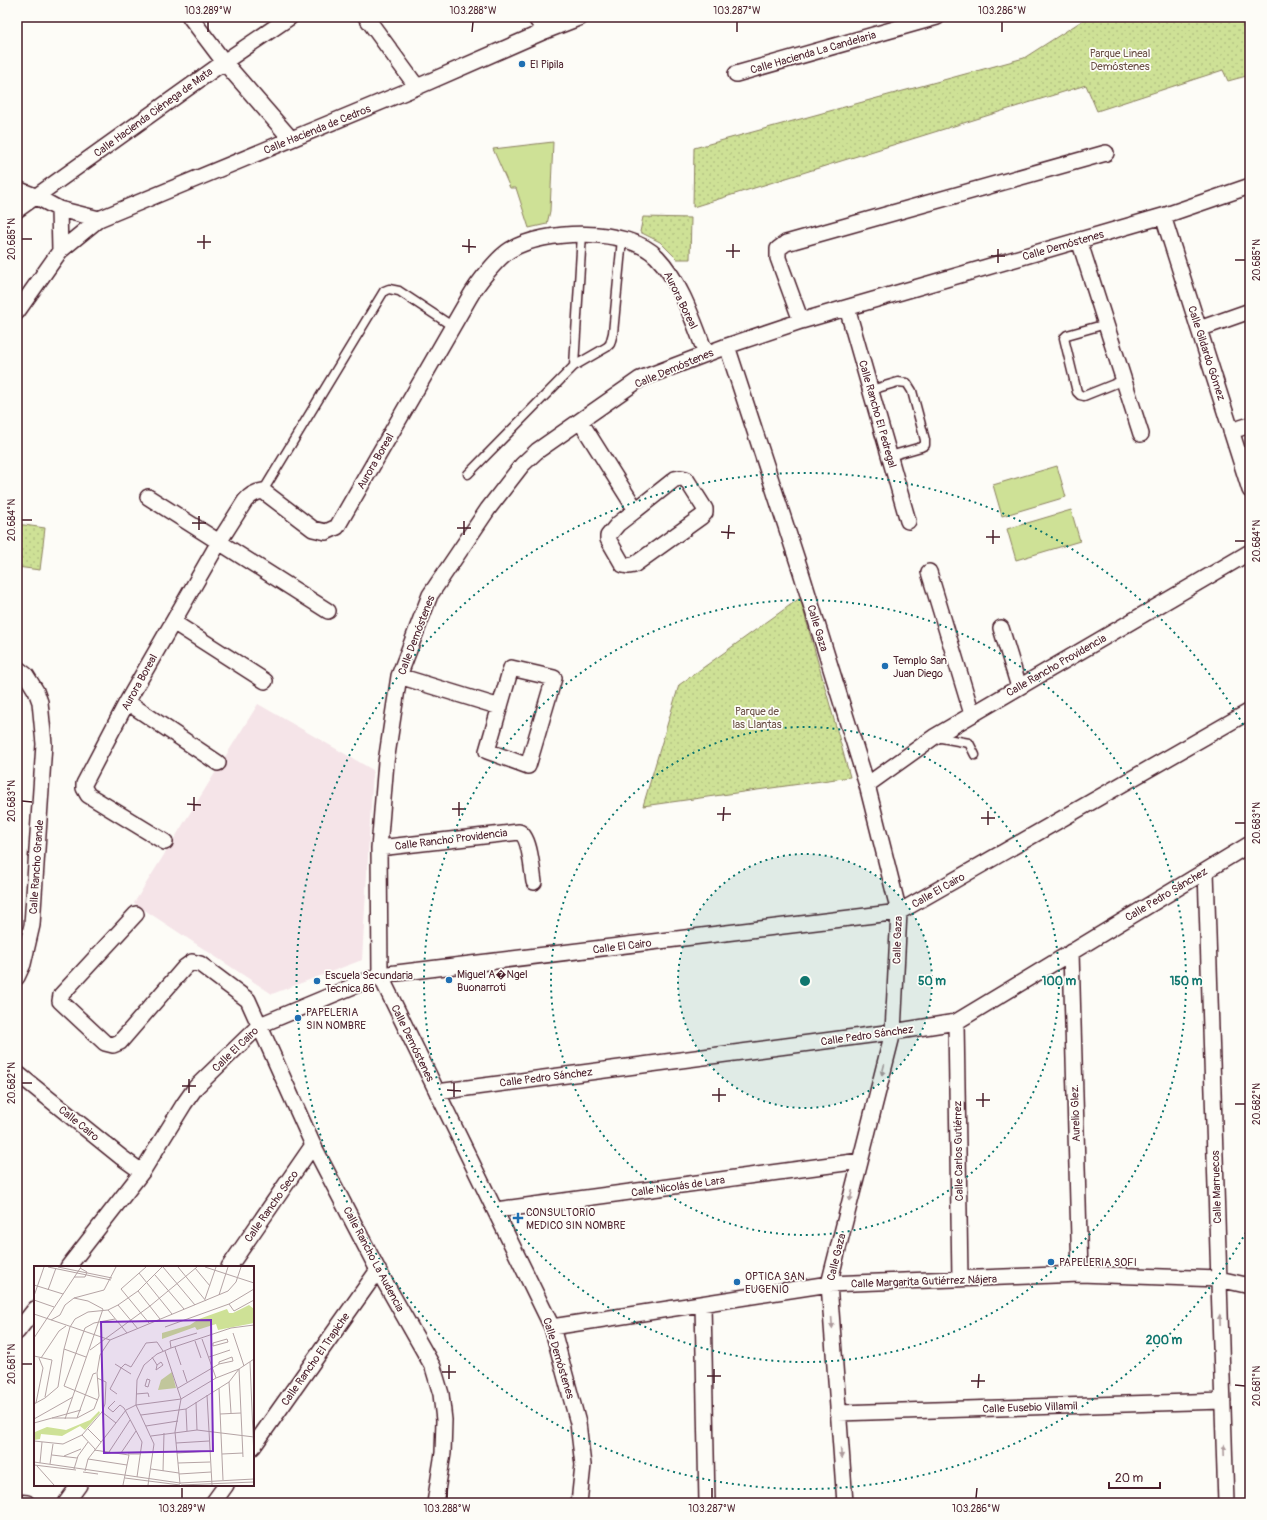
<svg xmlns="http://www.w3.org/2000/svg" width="1267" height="1520" viewBox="0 0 1267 1520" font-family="Pangolin,sans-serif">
<defs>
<pattern id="park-dots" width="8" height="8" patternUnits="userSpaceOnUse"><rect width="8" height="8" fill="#cee196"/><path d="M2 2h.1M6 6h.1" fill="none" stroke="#b2c181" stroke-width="1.8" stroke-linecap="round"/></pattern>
</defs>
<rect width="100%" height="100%" fill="#fdfcf7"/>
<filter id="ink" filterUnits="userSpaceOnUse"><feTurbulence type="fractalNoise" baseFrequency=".025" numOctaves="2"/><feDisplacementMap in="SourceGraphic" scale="8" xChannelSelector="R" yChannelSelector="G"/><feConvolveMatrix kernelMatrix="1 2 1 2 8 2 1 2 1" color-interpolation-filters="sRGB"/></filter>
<g filter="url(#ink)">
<path fill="#f5e4e8" d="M258,704L373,770L362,960L272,994L134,903Z"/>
<path fill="url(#park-dots)" stroke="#8c8060" d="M1088,17H1250V75L1228,81L1223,70L1097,111L1086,85L693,207L694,148L1024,58Z
M643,217L691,218L690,259H677L660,242L640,232Z
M17,524L45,528L40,570L17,567Z
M800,598L850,777L643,806L679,685Z"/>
<path fill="#cee196" stroke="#8c8060" d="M553,142L550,211L547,224L529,228L516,188H510L493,149Z
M1057,466L1066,497L1002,516L993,485Z
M1071,510L1080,541L1016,560L1007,529Z"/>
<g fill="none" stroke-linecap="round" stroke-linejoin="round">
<g stroke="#4a1f2b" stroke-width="11">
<path id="lane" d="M1106,324L1067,335L1064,338L1077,392L1080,395L1084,396L1124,380
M574,366L582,234
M871,390L898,382L907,383L912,391L925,440V445L921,447L890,456
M468,474L574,366L607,347L610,344L613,333L622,239
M263,491L384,291L389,289L399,291L452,326
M936,737L969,743L975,755"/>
</g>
<g stroke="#4a1f2b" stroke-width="18">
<path id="street" d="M190,17L224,62L291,139
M366,17L417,87
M535,17L545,31
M736,74L937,17
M17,189L35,196L59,209L99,219
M59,209L60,251
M17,210L224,62L290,17
M1163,216L1250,490
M1079,240L1141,434
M847,308L908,521
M17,312L60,251L99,219L417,87L545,31L581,17
M801,321L778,258V249L786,243L1106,153
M1199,329L1250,311
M727,346L801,572L867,785L899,912L893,1032L829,1284L845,1503
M580,421L636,510L618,524L608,536V539L623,565L628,566L634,565L701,517L705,513V509L686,479L681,478L675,479L636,510
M1231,431L1250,425
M148,497L328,611
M929,572L972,714
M173,622L265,681
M1001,628L1019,687
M17,668L26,675L36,691L40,702L44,744L32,925L23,964L17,977
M511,668L554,678L528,766L487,751Z
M399,676L500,707
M127,702L218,763
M867,785L934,737L1250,552
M165,842L88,795L84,788V784L127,702L219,542L245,501C250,495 255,492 263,491L313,529L326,532L337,527L469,298C477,284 497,258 510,250C544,229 629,227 657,257C681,282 694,323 706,354
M379,848L519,832C530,836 532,870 534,882
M1206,871L1226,1503
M136,914L61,995L60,1001L105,1043L113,1045L120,1042L185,967L192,962L200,964L248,1000L313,1145L378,1270L433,1367L441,1394L444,1420L443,1453L435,1503
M1071,952L1080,1274
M956,1022L960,1279
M17,1073L121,1157L142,1172
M437,1092L893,1032L956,1022L1250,844
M496,1210L860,1161
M68,1267L142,1172L184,1104L196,1087L260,1025L380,975L899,912L1250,711
M229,1267L313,1145
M703,1304L707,1503
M552,1327L829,1284L1080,1274L1219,1279L1250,1286
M17,1332L35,1309
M838,1413L1223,1401
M253,1447L378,1270
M17,1502L27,1503
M66,1503L79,1485
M213,1503L226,1485
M579,1503L583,1465L578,1423L552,1327L380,975L379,848L386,762L399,676L430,595L488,509L522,465L537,451L640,379L727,346L801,321L1163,216L1250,186"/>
</g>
<use href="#lane" stroke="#fdfcf7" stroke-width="8"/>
<use href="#street" stroke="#fdfcf7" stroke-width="15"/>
</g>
<defs><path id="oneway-solid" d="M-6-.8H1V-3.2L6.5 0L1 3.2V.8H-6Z"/></defs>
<g fill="#ac999b">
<use href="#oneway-solid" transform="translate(883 1070) rotate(104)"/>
<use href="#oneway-solid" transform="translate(851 1196) rotate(104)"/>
<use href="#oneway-solid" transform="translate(1220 1320) rotate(-92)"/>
<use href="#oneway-solid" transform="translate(832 1323) rotate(86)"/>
<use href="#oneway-solid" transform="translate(1224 1450) rotate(-92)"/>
<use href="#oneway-solid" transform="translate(841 1453) rotate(86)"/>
</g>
</g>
<path fill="none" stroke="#4a1f2b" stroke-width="1.5" d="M208,32V22M472,32L473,22M737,32V22M1002,32V22M22,239H32M197,242H211M462,246L476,247M204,249V235M726,251H740M469,253V239M991,256H1005M733,258V244M1235,260H1245M998,263V249M22,520H32M192,523H206M457,528H471M199,530V516M721,532L735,533M464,535V521M986,537H1000M728,539L729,525M1235,541H1245M993,544V530M22,801L32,802M187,804L201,805M452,809H466M194,811V797M717,814H731M459,816V802M981,818H995M723,821L724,807M1235,823H1245M988,825V811M22,1083H32M182,1086H196M447,1090L461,1091M189,1093V1079M712,1095H726M454,1097V1083M976,1100H990M719,1102V1088M1235,1104H1245M983,1107V1093M22,1364H32M442,1372H456M707,1376H721M449,1379V1365M971,1381H985M714,1383V1369M1235,1385L1245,1386M978,1388L979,1374M182,1498V1488M447,1498V1488M712,1498V1488M976,1498L977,1488"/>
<circle cx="805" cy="981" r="127" fill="#0f766e" fill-opacity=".12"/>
<g fill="none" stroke="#0f766e" stroke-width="2" stroke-dasharray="2 4">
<circle cx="805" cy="981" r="127"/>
<circle cx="805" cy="981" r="254"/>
<circle cx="805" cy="981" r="381"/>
<path d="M1249 1227A508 508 0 1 1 1249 735"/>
</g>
<g fill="#1f6fb2" stroke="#fdfcf7" stroke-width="1.5">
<circle cx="522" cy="64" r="4"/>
<circle cx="885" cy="666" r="4"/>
<circle cx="449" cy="980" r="4"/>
<circle cx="317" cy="981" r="4"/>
<circle cx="298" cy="1018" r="4"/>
<path d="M516 1212h4v4h4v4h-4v4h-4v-4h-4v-4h4z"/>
<circle cx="1051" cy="1262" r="4"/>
<circle cx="737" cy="1282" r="4"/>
</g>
<g text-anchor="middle" stroke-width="3.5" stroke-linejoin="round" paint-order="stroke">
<g font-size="11" fill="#4a1f2b" stroke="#fdfcf7">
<text transform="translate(813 52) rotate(-16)" y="4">Calle Hacienda La Candelaria</text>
<text transform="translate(153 112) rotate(-36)" y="4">Calle Hacienda Ciénega de Mata</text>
<text transform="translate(317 129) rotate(-22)" y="4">Calle Hacienda de Cedros</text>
<text transform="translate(1063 245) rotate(-16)" y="4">Calle Demóstenes</text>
<text transform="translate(681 300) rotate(64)" y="4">Aurora Boreal</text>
<text transform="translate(1207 353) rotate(72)" y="4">Calle Gildardo Gómez</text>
<text transform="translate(674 368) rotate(-23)" y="4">Calle Demóstenes</text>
<text transform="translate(878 414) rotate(74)" y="4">Calle Rancho El Pedregal</text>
<text transform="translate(375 461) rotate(-60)" y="4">Aurora Boreal</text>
<text transform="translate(818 628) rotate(73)" y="4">Calle Gaza</text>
<text transform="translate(416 635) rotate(-69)" y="4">Calle Demóstenes</text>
<text transform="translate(1056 665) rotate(-30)" y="4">Calle Rancho Providencia</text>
<text transform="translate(139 682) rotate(-61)" y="4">Aurora Boreal</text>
<text transform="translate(451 839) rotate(-7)" y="4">Calle Rancho Providencia</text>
<text transform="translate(36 867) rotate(-86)" y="4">Calle Rancho Grande</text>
<text transform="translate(938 890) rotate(-30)" y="4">Calle El Cairo</text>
<text transform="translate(1166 894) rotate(-31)" y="4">Calle Pedro Sánchez</text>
<text transform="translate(897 940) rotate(-88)" y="4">Calle Gaza</text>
<text transform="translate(622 946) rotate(-7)" y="4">Calle El Cairo</text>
<text transform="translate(867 1035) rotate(-8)" y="4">Calle Pedro Sánchez</text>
<text transform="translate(413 1043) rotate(64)" y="4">Calle Demóstenes</text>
<text transform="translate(235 1049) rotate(-44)" y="4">Calle El Cairo</text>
<text transform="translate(546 1077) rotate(-7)" y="4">Calle Pedro Sánchez</text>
<text transform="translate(1075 1113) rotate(-92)" y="4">Aurelio Glez.</text>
<text transform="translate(79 1123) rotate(39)" y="4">Calle Cairo</text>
<text transform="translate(958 1151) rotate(-91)" y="4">Calle Carlos Gutiérrez</text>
<text transform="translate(678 1186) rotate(-8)" y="4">Calle Nicolás de Lara</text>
<text transform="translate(1216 1187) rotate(-92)" y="4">Calle Marruecos</text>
<text transform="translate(271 1206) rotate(-55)" y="4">Calle Rancho Seco</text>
<text transform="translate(836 1257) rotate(-76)" y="4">Calle Gaza</text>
<text transform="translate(374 1259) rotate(62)" y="4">Calle Rancho La Audencia</text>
<text transform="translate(924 1281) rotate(-2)" y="4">Calle Margarita Gutiérrez Nájera</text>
<text transform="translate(559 1358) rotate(73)" y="4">Calle Demóstenes</text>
<text transform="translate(315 1359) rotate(-55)" y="4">Calle Rancho El Trapiche</text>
<text transform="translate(1030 1407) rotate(-2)" y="4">Calle Eusebio Villamil</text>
</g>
<g font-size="11" fill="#6b5046" stroke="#fdfcf7">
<text x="1120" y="57">Parque Lineal<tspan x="1120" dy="13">Demóstenes</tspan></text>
<text x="757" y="715">Parque de<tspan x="757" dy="13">las Llantas</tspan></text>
</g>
<g font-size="11" fill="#4a1f2b" stroke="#fdfcf7" text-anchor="start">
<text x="530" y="68">El Pipila</text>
<text x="893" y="664">Templo San<tspan x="893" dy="13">Juan Diego</tspan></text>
<text x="457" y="978">Miguel A�Ngel<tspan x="457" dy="13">Buonarroti</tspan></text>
<text x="325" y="979">Escuela Secundaria<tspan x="325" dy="13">Tecnica 86</tspan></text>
<text x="306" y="1016">PAPELERIA<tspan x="306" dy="13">SIN NOMBRE</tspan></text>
<text x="526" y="1216">CONSULTORIO<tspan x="526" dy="13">MEDICO SIN NOMBRE</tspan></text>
<text x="1059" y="1266">PAPELERIA SOFI</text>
<text x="745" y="1280">OPTICA SAN<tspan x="745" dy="13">EUGENIO</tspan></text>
</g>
</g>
<g transform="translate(34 1266)">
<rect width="220" height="220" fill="#fdfcf7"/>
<path d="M215,39L220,43V57L184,64L182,58L163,64L161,61L128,73V67L156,59L165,53L193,43L195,47H199ZM138,106L142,122L124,124L127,114ZM65,145L66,147L51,164L46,160L28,170L7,168L6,173L0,174V163L1,166L13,161L32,164L56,154Z" fill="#cee196"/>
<path fill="none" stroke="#b5a4a5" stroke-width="1" d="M14,1L77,14M24,1L78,12M112,1L87,23L115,57M129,1L161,39M144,1L172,35M171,1L220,17M161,2L176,20M105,7L138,48M121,9L150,43M40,11H51L53,6L46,2M0,19L29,28M14,24L22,2M104,25L126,53M185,29L194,1M0,30L10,1M171,33L182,1M0,34L20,41M195,38L200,45L220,34M84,39L104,63M74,44L93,67M0,48L76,74M17,54L26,49L31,39L40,32L70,24L82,1M131,61L195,38L220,23M199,67L210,100M0,72L47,1M168,73L182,112M193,73L194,76L179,80V77ZM161,75L167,92M141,81L147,99M137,82L136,75L163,67M30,83L52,91M56,84L116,40L163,1M131,85L147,133L141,166L146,218M0,90L18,94L11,131M118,91L123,99L122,104L129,99L127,96L123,99M175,91L196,84M198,91L199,95L185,98V96ZM7,92L25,65L32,60M216,96L220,192M81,98L97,108M149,104L153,116M113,113L116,114L114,121L111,120ZM195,116L197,147M144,122L185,98M185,122L189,214M83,128L76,123L87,102L91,98L97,101L112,77L123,76L129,85M102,128L114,127L115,131M173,129L178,219M64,134L30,120L51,62L60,57L81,53M81,135L74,142L79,146L86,139L90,142L108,176L103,211M162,136L163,164M2,137L9,102L5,92M0,138L11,132L24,121L30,83L36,61L41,53L54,46L74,44L84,39L104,25L128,1M152,143L153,165M68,146L82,157M186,148L207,147M107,149L152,143L195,116L205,103L220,93M18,152H43L60,143L65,130L63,107L66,89L76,74L194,25L202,16L207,1M43,152L59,108L62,107M0,153L39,131M31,153L69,43L54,35L40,32M0,157L47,144M112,160L144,155M54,163L67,176M48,169L61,183M117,170L163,164L220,171M0,175L29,178L48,169L68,146L71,138L72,116L63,112M142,177L175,175M60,184L95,189L89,219M75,186L96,154M87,187L102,165M143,187L176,185M94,188H107M188,188L209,187M18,189L43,192M30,190L47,183M54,193L93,199M0,196L146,217L220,213M6,197L8,176M144,197L176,196M16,198L19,178M0,199L42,204M3,200L20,219M40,203L44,190L54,176M117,203L145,207M51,205L54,193L92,144L102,139L147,133L182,112L205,103L209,191M129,205L130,167M49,206L64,208M145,208L177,206M91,212L146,219M114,219L120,178L102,139L103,114L110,99L123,88L137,82L197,62L220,59M147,219L220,216"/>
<path fill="#7b2cbf" fill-opacity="0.15" stroke="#7b2cbf" stroke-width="2" d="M177,54L179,185L70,187L67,56Z"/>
<rect width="220" height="220" fill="none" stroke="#4a1f2b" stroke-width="2"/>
</g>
<circle cx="805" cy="981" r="6" fill="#0f766e" stroke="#fdfcf7" stroke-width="2"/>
<g font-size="12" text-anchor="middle" font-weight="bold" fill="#0f766e" stroke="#fdfcf7" stroke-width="3.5" stroke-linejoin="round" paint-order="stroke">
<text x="932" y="985">50 m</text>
<text x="1059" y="985">100 m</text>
<text x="1186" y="985">150 m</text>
<text x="1164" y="1344">200 m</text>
</g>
<rect width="1267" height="1520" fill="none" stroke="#fdfcf7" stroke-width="44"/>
<path d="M1109 1482v6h51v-6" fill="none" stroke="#4a1f2b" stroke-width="2"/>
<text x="1115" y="1482" font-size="12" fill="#4a1f2b" stroke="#fdfcf7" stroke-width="3" paint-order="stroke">20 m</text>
<rect x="22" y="22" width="1223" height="1476" fill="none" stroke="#4a1f2b" stroke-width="1.5"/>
<g font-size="10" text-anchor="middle" fill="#4a1f2b">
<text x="208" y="14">103.289°W</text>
<text x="473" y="14">103.288°W</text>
<text x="737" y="14">103.287°W</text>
<text x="1002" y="14">103.286°W</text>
<text transform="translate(11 239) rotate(-90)" y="4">20.685°N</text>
<text transform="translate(1256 260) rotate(-90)" y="4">20.685°N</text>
<text transform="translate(11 520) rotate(-90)" y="4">20.684°N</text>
<text transform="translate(1256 541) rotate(-90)" y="4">20.684°N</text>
<text transform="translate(11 801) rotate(-90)" y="4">20.683°N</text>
<text transform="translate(1256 823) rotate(-90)" y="4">20.683°N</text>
<text transform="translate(11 1083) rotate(-90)" y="4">20.682°N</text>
<text transform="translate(1256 1104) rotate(-90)" y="4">20.682°N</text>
<text transform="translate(11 1364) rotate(-90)" y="4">20.681°N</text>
<text transform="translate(1256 1386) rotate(-90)" y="4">20.681°N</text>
<text x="182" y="1512">103.289°W</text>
<text x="447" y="1512">103.288°W</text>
<text x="712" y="1512">103.287°W</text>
<text x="976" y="1512">103.286°W</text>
</g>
</svg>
